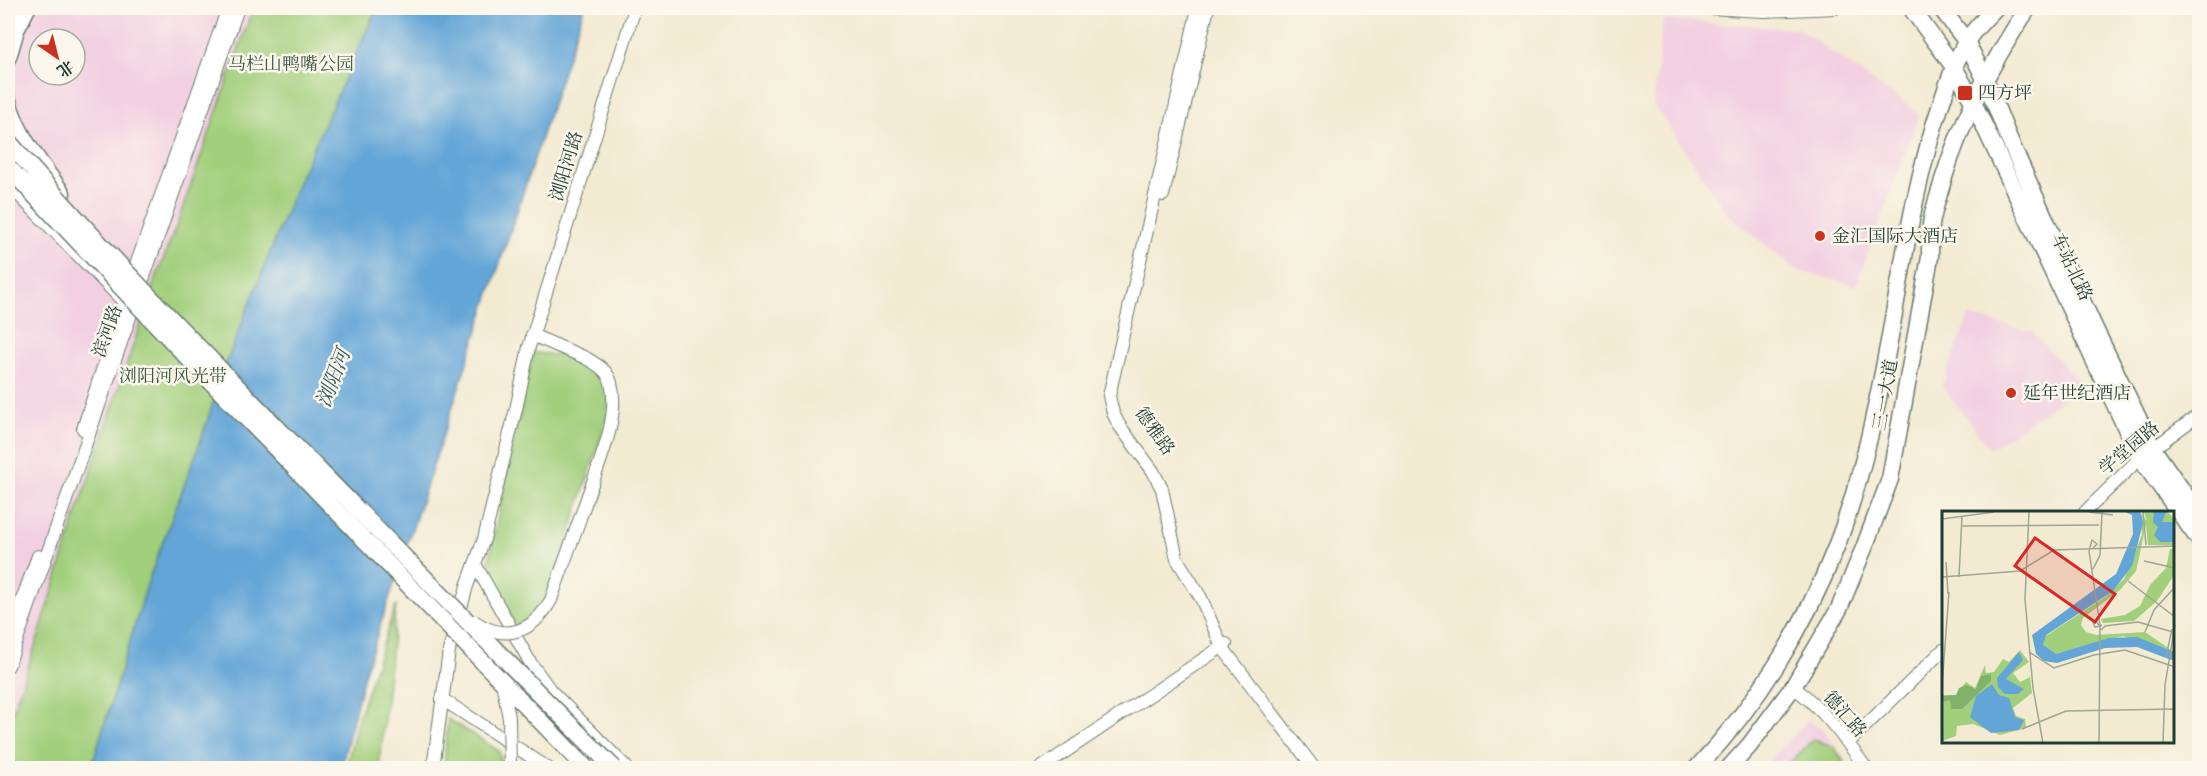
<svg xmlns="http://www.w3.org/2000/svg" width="2207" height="776" viewBox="0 0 2207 776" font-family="'IM FELL DW Pica','Noto Serif SC',serif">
<rect width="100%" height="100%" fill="#fbf7ec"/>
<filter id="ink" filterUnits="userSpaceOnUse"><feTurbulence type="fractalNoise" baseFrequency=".0167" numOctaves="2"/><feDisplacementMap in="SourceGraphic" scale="12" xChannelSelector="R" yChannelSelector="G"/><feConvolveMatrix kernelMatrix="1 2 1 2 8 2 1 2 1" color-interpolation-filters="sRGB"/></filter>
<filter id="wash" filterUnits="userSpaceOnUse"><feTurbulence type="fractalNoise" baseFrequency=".008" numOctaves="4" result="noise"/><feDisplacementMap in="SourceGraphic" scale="24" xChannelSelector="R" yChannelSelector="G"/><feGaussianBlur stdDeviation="1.35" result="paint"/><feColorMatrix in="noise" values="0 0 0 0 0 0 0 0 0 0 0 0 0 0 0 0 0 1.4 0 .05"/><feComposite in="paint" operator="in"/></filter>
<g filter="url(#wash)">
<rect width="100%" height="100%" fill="#f3ead2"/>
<path fill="#f2cfe1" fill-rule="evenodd" d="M8,8H377L300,178L91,768H8ZM39,39H75V75H39Z
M1663,20L1799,29L1919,114L1856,286L1796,270L1728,214L1653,104Z
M1969,316L2032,332L2082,385L1990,449L1942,386Z
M1808,720L1824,731L1851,768H1762Z"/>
<path fill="#a2cf7c" stroke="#608658" stroke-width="1.5" d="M253,8H377L300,178L227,361L199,446L149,579L91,768H8V725L39,635L77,513L153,286L179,219Z
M532,353C557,354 595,356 606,383C611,394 607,409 606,421L549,597L533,619L516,625L486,575Z
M396,605L379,768H346L358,719Z
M448,719L499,751L503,768H444Z
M1814,739L1834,747L1848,768H1785Z"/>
<path fill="#64a5d7" stroke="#427186" stroke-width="1.5" d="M377,8H584L364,675L341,768H91L149,579L199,446L227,361L300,177Z"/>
</g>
<g filter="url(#ink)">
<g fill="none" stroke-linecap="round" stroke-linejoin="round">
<g stroke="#697a6b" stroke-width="14">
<path id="tertiary" d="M1198,8L1109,396L1113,413L1119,425L1153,471L1162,489L1177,559L1201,598L1222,647L1314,768
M1709,8L1763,11L1835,8
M8,155L22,172
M8,184L127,305
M1163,195L1208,8
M532,335L586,358
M83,429L136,265L228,8
M2085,512L2140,458L2200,414
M475,564L530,662L551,691L627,768
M8,638L38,556
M8,666L238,8
M1793,687C1822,707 1846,740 1866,768
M442,699L548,768
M1848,743L1943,650
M433,768L449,651L467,586L484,539L517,405L529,347L635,8
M1041,768L1226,644"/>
</g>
<g stroke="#697a6b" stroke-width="19">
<path id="primary" d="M1911,8L1954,67L1973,102L2140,458L2200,541
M1941,8L1966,41L1985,79L2009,139L2093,325L2153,449L2200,516
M8,57L16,30L27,8
M8,101C18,137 40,163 62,193"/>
</g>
<g stroke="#697a6b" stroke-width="19">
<path id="trunk" d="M1697,768C1756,705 1805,628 1836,547C1862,480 1877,406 1890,336C1904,257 1916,177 1942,101C1949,81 1955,61 1966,42C1973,30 1985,19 1995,8
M1729,768L1749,746L1793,687L1839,609L1864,548L1890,479L1930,257C1930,246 1930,235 1931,225C1933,210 1939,195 1943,180C1962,118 1992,62 2028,8"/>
</g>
<use href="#tertiary" stroke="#fff" stroke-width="12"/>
<use href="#primary" stroke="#fff" stroke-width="16"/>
<use href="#trunk" stroke="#fff" stroke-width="16"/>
<g stroke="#697a6b" stroke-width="14" stroke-linecap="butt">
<path id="tertiary-bridge" d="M474,621C506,643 533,632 551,600C562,568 574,536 585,504C596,470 621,418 611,383C608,370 596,364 586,358
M502,682L509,718L510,768"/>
</g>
<g stroke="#697a6b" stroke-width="19" stroke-linecap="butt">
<path id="trunk-bridge" d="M8,141C103,252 207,356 310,461C411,564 511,667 614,768
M8,167L187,357L586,768"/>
</g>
<use href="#tertiary-bridge" stroke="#fff" stroke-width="12"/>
<use href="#trunk-bridge" stroke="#fff" stroke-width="16"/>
</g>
</g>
<g fill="#c8321e" stroke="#fbf7ec" stroke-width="2">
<rect x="1957" y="85" width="16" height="16" rx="3"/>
<circle cx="1820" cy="236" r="6"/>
<circle cx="2011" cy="393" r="6"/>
</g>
<g text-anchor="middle" stroke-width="5" stroke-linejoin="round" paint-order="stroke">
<g font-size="18" fill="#395a42" stroke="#fbf7ec">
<text x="291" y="70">马栏山鸭嘴公园</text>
<text x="173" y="382">浏阳河风光带</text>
</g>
<g font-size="18" fill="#1f3d34" stroke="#fbf7ec" text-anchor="start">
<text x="1978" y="99">四方坪</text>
<text x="1832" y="242">金汇国际大酒店</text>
<text x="2023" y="399">延年世纪酒店</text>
</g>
<g font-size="18" fill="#1f3d34" stroke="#fbf7ec">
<text transform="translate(566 166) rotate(-73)" y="6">浏阳河路</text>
<text transform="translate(2072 267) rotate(65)" y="6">车站北路</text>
<text transform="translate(107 331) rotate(-70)" y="6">滨河路</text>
<text transform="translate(1885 395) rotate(-80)" y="6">三一大道</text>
<text transform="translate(1155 431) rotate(55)" y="6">德雅路</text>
<text transform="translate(2129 448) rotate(-40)" y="6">学堂园路</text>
<text transform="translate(1845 714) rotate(49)" y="6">德汇路</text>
</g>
<g font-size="20" font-style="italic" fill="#345c65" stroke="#fbf7ec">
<text transform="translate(333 378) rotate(-69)" y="7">浏阳河</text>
</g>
</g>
<g transform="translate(1942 511)">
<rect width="232" height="232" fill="#f3ead2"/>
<path d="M198,1L205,10L202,1H226L232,8V34H206L204,14L194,60L178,79L141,107L139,114L144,121L154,124L203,121L232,141L181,125L114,143L106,140L101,134L102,126L163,86L182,68L200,24ZM228,38H232V64L215,90L192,110L161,112L159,108L183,104L198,95L208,74L224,57ZM78,139L87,151L71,162L78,171L88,166L90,182L71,197L74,205L83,208L84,217L58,224L31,213L15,215L14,225L0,230V184H14L24,171L33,177L43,154L44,162L52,161L61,148L67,151Z" fill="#a2cf7c"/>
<path d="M49,163V170L20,198H9L8,189L1,191V185L14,184L17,177L24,174L34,178L39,165Z" fill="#81b26c"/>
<path d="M183,1H198L201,12L190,55L171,80L104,124L101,134L114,143L167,127L195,126L232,141V150L195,136L163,137L115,152L102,150L94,143L90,124L174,63L191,23L190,4ZM212,1H224L220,11H231L232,31H218L212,24L216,16L211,11ZM77,141L81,149L64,168L82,178L76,183H63L56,176L55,167ZM50,173L57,184L67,187L73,206L82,209L77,219L49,222L28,206L34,185Z" fill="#64a5d7"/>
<path fill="none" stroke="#9ea593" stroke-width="1.5" d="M87,1L83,88L91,177L101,232M147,1L171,4M201,1L204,34M0,8L52,1M19,15L157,14M151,37L155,33L150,29L147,40L158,114L157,232M202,50L233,57M4,51L6,83M151,58L158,44L160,1M0,66L78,60L112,39L233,35M17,66L20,5M186,70L233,106M157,116V114L156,113L155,111L151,112L153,116H155L157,115H158L160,114M159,119L163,115L196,111L231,121M203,121L212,99L233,76M87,141L112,157L152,144L183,139L233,156M224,146L230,118M0,175L7,81M80,218L124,200L233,198M221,232L223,174L233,114"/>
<path fill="#d62828" fill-opacity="0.15" stroke="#d62828" stroke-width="3" d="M93,27L173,83L153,111L73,55Z"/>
<rect width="232" height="232" fill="none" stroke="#1f3d34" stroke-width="3"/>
</g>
<rect width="2207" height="776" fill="none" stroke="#fbf7ec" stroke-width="30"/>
<g transform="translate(57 57) rotate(145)"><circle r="28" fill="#fbf7ec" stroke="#a3ada2" stroke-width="1.5"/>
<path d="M0-4.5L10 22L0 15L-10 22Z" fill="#c8321e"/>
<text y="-9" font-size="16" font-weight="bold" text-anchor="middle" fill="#1f3d34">北</text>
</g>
</svg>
